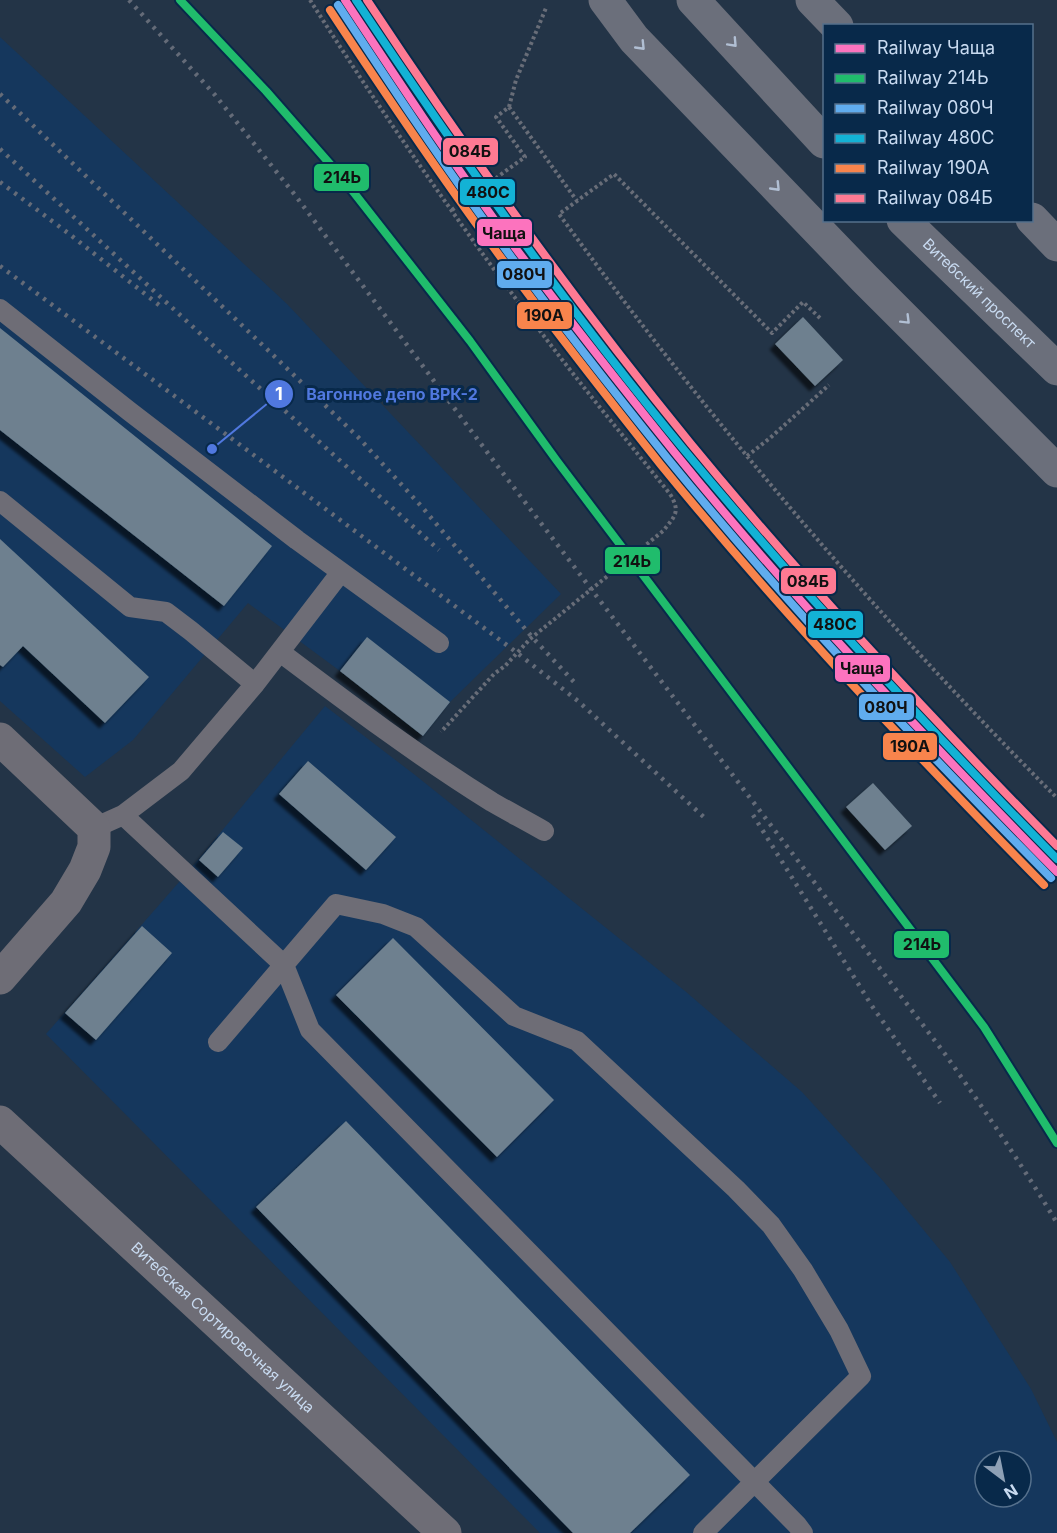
<svg xmlns="http://www.w3.org/2000/svg" width="1057" height="1533" viewBox="0 0 1057 1533" font-family="Inter,sans-serif">
<defs>
<filter id="shadow"><feDropShadow dx="-5.5" dy="5.5" stdDeviation="1.5" flood-color="#0009"/></filter>
</defs>
<rect width="100%" height="100%" fill="#233447"/>
<path fill="#15375d" fill-rule="evenodd" d="M0,37L287,304L561,594L450,702L423,736L340,671L248,603L133,740L85,777L0,701Z
M325,706L415,775L685,991L802,1092L884,1182L950,1262L1031,1389L1057,1442V1533H540L46,1034L187,873ZM985,1461H1021V1497H985Z"/>
<path fill="#6e808f" filter="url(#shadow)" d="M803,317L843,360L815,386L775,344Z
M0,328L272,546L224,606L0,430Z
M0,539L149,677L105,723L23,646L3,667L0,665Z
M367,637L450,702L423,736L340,671Z
M308,761L396,837L366,870L279,794Z
M873,783L912,826L885,850L846,807Z
M223,832L243,848L218,877L199,860Z
M142,926L172,953L96,1040L65,1013Z
M393,938L554,1100L497,1157L336,995Z
M346,1121L690,1475L630,1533H573L256,1207Z"/>
<g fill="none" stroke-linecap="round" stroke-linejoin="round">
<path stroke="#686d78" stroke-width="4" stroke-dasharray="3 3" stroke-linecap="butt" d="M310,0C385,118 465,233 550,344C589,395 630,444 670,494C681,512 675,516 663,531L530,639L505,666L494,674L441,732
M509,107L516,80L546,8
M452,210L525,157L496,117L509,107L577,201
M820,318L803,302L772,333L614,174L559,214C710,421 876,616 1057,798
M747,456L770,438L829,385"/>
<path stroke="#6e6d76" stroke-width="20" d="M0,309L129,411L297,540L439,643
M0,501L130,607L166,612L191,631L255,684
M280,652C349,704 418,756 492,802C509,812 527,821 544,831
M123,815L284,965L310,1030L797,1525L803,1533
M94,828L123,815L181,771L255,684L341,572
M218,1042L336,904L383,914L416,927L514,1016L577,1041L736,1189L771,1225L803,1270L839,1330L861,1376L703,1533"/>
<g stroke="#6e6d76" stroke-width="33">
<path d="M0,739L94,828V847L85,870L66,902L0,978"/>
<path id="s1" d="M0,1122L445,1533"/>
</g>
<g stroke="#6b6f7b" stroke-width="33">
<path d="M605,0L634,39L865,279L1057,471"/>
<path d="M693,0L824,142"/>
<path d="M812,0L837,26"/>
<path d="M1032,219L1057,245"/>
<path id="s2" d="M903,220L1057,369"/>
</g>
<path stroke="#646b78" stroke-width="4.5" stroke-dasharray="3 6" stroke-linecap="butt" d="M129,0L215,95L295,195L499,468L945,1054C984,1109 1022,1165 1057,1223
M0,94L272,354L358,437L422,507L532,637L575,683
M0,149L243,373L439,550
M0,182L68,233L159,305
M0,266L251,453L516,652L578,701L707,820
M753,815L872,1006L940,1103"/>
<g stroke="#08294a" stroke-width="12">
<path id="rail-1" d="M345,0C397,79 449,158 505,234C560,308 617,381 675,453C794,600 925,737 1057,872"/>
</g>
<g stroke="#08294a" stroke-width="12">
<path id="rail-2" d="M180,0L266,91L344,180L470,341L557,461L984,1027L1057,1143"/>
</g>
<g stroke="#08294a" stroke-width="12">
<path id="rail-3" d="M338,5C390,84 442,163 498,239C553,314 610,387 668,459C788,606 918,743 1051,878"/>
</g>
<g stroke="#08294a" stroke-width="12">
<path id="rail-4" d="M356,0C459,155 566,307 685,451C803,593 928,728 1057,859"/>
</g>
<g stroke="#08294a" stroke-width="12">
<path id="rail-5" d="M330,10C382,89 435,168 491,244C546,319 603,392 661,465C781,612 911,750 1044,885"/>
</g>
<g stroke="#08294a" stroke-width="12">
<path id="rail-6" d="M367,0C468,153 575,302 691,444C806,584 930,717 1057,846"/>
</g>
<use href="#rail-1" stroke="#fc73be" stroke-width="8"/>
<use href="#rail-2" stroke="#20bc6c" stroke-width="8"/>
<use href="#rail-3" stroke="#60acee" stroke-width="8"/>
<use href="#rail-4" stroke="#13b2d5" stroke-width="8"/>
<use href="#rail-5" stroke="#f8844c" stroke-width="8"/>
<use href="#rail-6" stroke="#fe7a93" stroke-width="8"/>
</g>
<defs><path id="oneway-chevron" d="M-2-3.5L2.5 0L-2 3.5" fill="none" stroke-width="1.6" stroke-linecap="round" stroke-linejoin="round" transform="scale(1.5)"/></defs>
<g stroke="#b1bfd3">
<use href="#oneway-chevron" transform="translate(733 43) rotate(47)"/>
<use href="#oneway-chevron" transform="translate(641 46) rotate(46)"/>
<use href="#oneway-chevron" transform="translate(776 187) rotate(46)"/>
<use href="#oneway-chevron" transform="translate(906 320) rotate(45)"/>
</g>
<g text-anchor="middle" stroke-width="6" stroke-linejoin="round" paint-order="stroke">
<g font-size="15" fill="#c8daf0" stroke="#08294a">
<text dy="5" stroke="none"><textPath href="#s2" startOffset="106">Витебский проспект</textPath></text>
<text dy="5" stroke="none"><textPath href="#s1" startOffset="303">Витебская Сортировочная улица</textPath></text>
</g>
</g>
<path fill="none" stroke="#5078df" stroke-width="2" d="M212 449L279 394"/>
<g fill="#5078df" stroke="#08294a" stroke-width="2">
<circle cx="212" cy="449" r="6"/>
<circle cx="279" cy="394" r="15"/>
</g>
<g font-size="18" text-anchor="middle" font-weight="bold" fill="#fff">
<text x="279" y="400">1</text>
</g>
<g font-size="16" text-anchor="middle" font-weight="bold" fill="#5078df" stroke="#08294a" stroke-width="6" stroke-linejoin="round" paint-order="stroke">
<text x="392" y="400">Вагонное депо ВРК-2</text>
</g>
<g stroke="#08294a" stroke-width="2">
<rect x="442" y="137" width="57" height="29" rx="6" fill="#fe7a93"/>
<rect x="313" y="163" width="57" height="29" rx="6" fill="#20bc6c"/>
<rect x="459" y="178" width="57" height="28" rx="6" fill="#13b2d5"/>
<rect x="476" y="218" width="57" height="29" rx="6" fill="#fc73be"/>
<rect x="496" y="260" width="57" height="29" rx="6" fill="#60acee"/>
<rect x="516" y="301" width="57" height="29" rx="6" fill="#f8844c"/>
<rect x="604" y="546" width="57" height="29" rx="6" fill="#20bc6c"/>
<rect x="780" y="567" width="57" height="28" rx="6" fill="#fe7a93"/>
<rect x="807" y="610" width="57" height="29" rx="6" fill="#13b2d5"/>
<rect x="834" y="654" width="57" height="29" rx="6" fill="#fc73be"/>
<rect x="858" y="693" width="57" height="28" rx="6" fill="#60acee"/>
<rect x="882" y="732" width="56" height="29" rx="6" fill="#f8844c"/>
<rect x="893" y="930" width="57" height="29" rx="6" fill="#20bc6c"/>
</g>
<g font-size="16" text-anchor="middle" font-weight="bold" fill="#111">
<text x="470" y="157">084Б</text>
<text x="342" y="183">214Ь</text>
<text x="488" y="198">480С</text>
<text x="504" y="239">Чаща</text>
<text x="524" y="280">080Ч</text>
<text x="544" y="321">190А</text>
<text x="632" y="567">214Ь</text>
<text x="808" y="587">084Б</text>
<text x="835" y="630">480С</text>
<text x="862" y="674">Чаща</text>
<text x="886" y="713">080Ч</text>
<text x="910" y="752">190А</text>
<text x="922" y="950">214Ь</text>
</g>
<rect x="823" y="24" width="210" height="198" fill="#08294a" stroke="#55708c" stroke-width="1.5"/>
<rect x="835" y="44" width="30" height="9" fill="#fc73be" stroke="#55708c" stroke-width="1.5"/>
<text x="877" y="54" font-size="18" fill="#c8daf0">Railway Чаща</text>
<rect x="835" y="74" width="30" height="9" fill="#20bc6c" stroke="#55708c" stroke-width="1.5"/>
<text x="877" y="84" font-size="18" fill="#c8daf0">Railway 214Ь</text>
<rect x="835" y="104" width="30" height="9" fill="#60acee" stroke="#55708c" stroke-width="1.5"/>
<text x="877" y="114" font-size="18" fill="#c8daf0">Railway 080Ч</text>
<rect x="835" y="134" width="30" height="9" fill="#13b2d5" stroke="#55708c" stroke-width="1.5"/>
<text x="877" y="144" font-size="18" fill="#c8daf0">Railway 480С</text>
<rect x="835" y="164" width="30" height="9" fill="#f8844c" stroke="#55708c" stroke-width="1.5"/>
<text x="877" y="174" font-size="18" fill="#c8daf0">Railway 190А</text>
<rect x="835" y="194" width="30" height="9" fill="#fe7a93" stroke="#55708c" stroke-width="1.5"/>
<text x="877" y="204" font-size="18" fill="#c8daf0">Railway 084Б</text>
<g transform="translate(1003 1479) rotate(148)"><circle r="28" fill="#08294a" stroke="#55708c" stroke-width="1.5"/>
<path d="M0-4.5L10 22L0 15L-10 22Z" fill="#8ea0b5"/>
<text y="-9" font-size="16" font-weight="bold" text-anchor="middle" fill="#c8daf0">N</text>
</g>
</svg>
